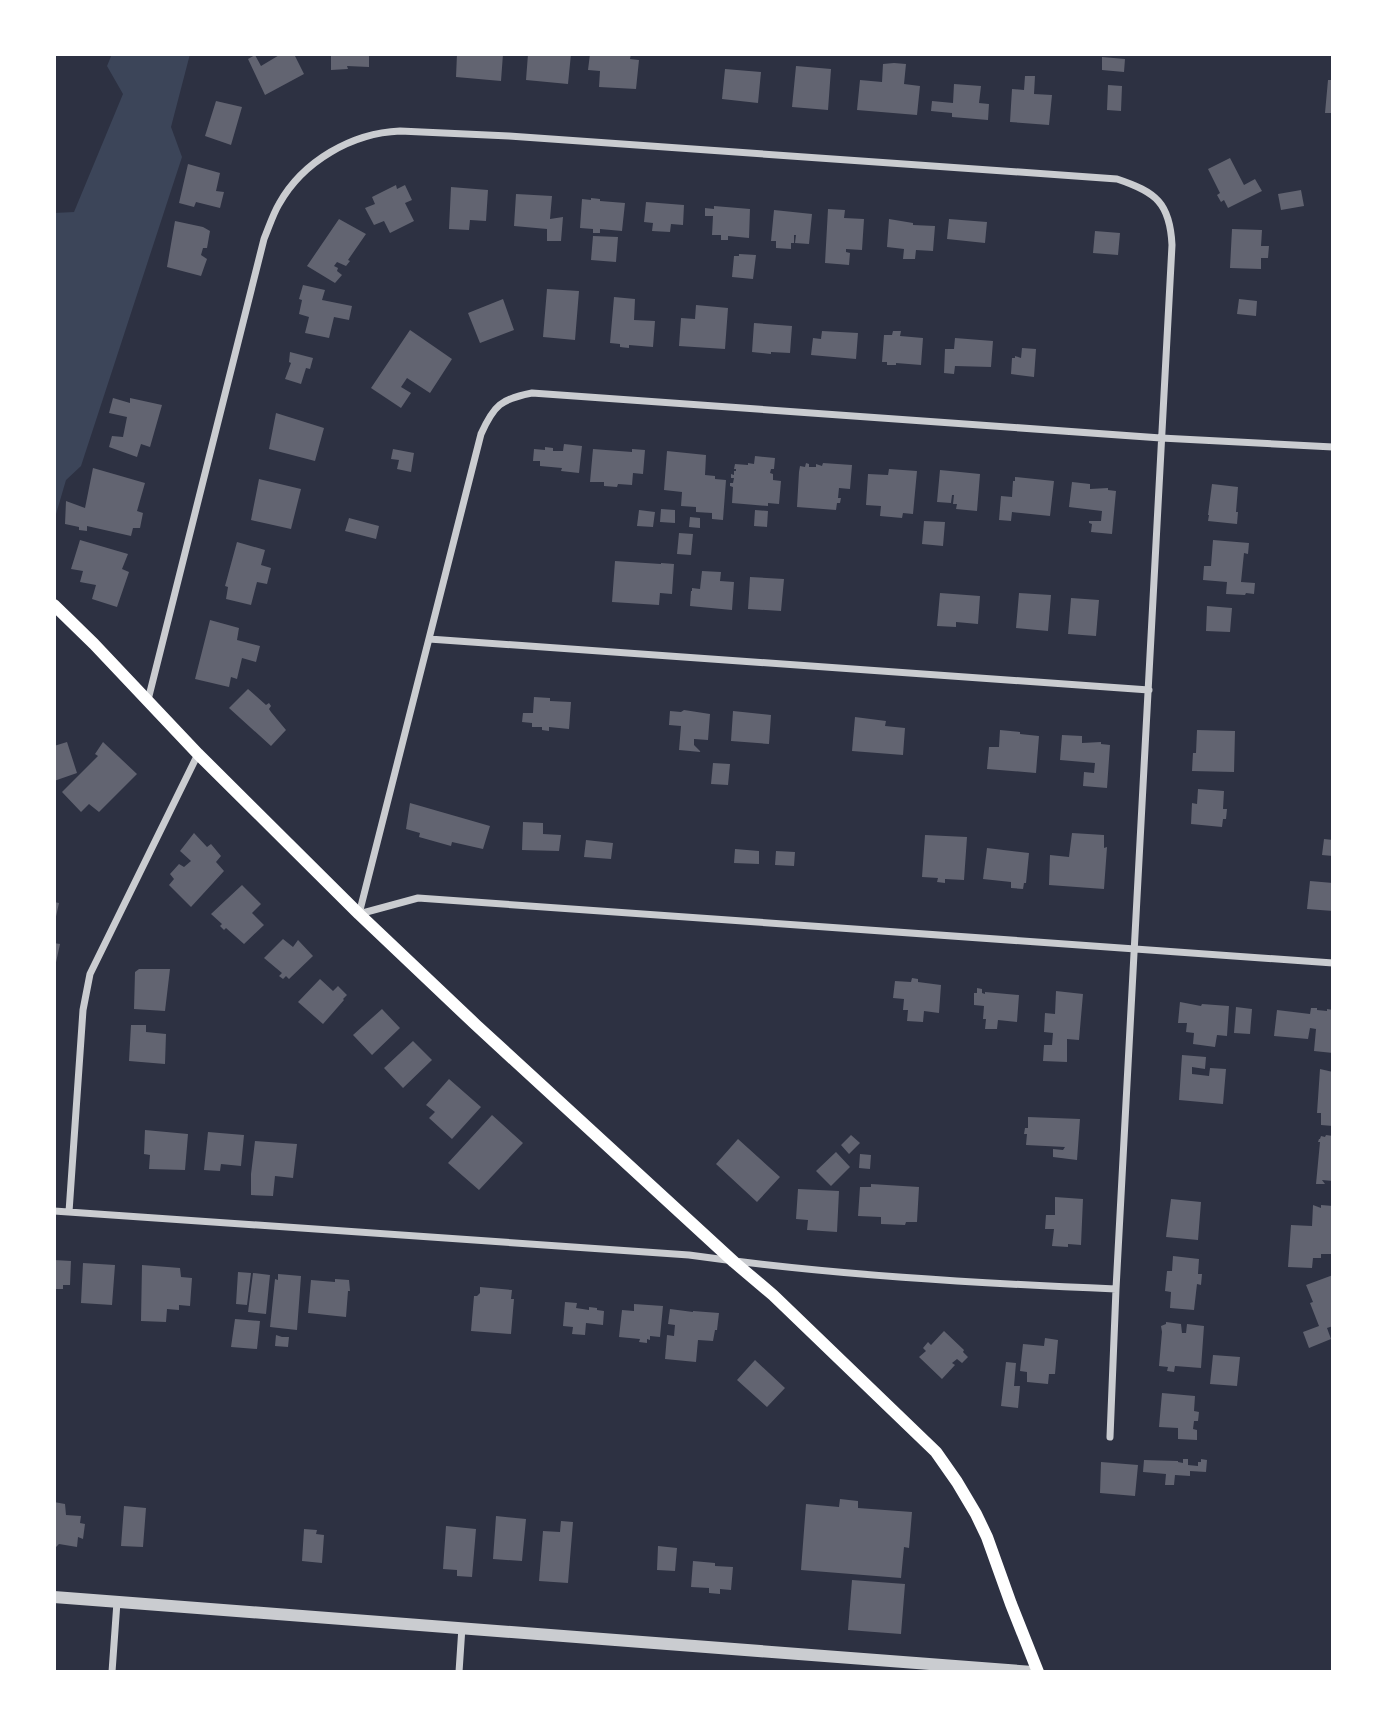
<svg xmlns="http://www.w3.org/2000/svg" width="1387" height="1726" viewBox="0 0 1387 1726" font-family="Mulish,sans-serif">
<rect width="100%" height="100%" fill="#2d3142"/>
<path fill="#3c4559" d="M112,54H190L171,127L182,157L81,466L66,480L54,521V213L74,212L123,94L107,66Z"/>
<path fill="#626471" d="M281,54H294L304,74L265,95L248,59L255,55L261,66Z
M331,54H369V67L347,66L348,69L331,70Z
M457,54H503L501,81L456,77Z
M528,54H571L568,84L526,80Z
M590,54H631L630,59L639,60L636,89L599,87L600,71L588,70Z
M1102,57L1125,59L1124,72L1102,70Z
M894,63L906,64L904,84L920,86L917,115L857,110L860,80L882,82L883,64Z
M796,66L831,69L828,110L792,107Z
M725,69L761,72L758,103L722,99Z
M1025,76H1035L1034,94L1052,95L1049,125L1010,122L1012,89L1024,90Z
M1328,80H1333V113H1325Z
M954,84L981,86L979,103L989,104L988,120L952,117V113L931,111L932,101L953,103Z
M1108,85L1122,86L1121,111L1107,110Z
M216,101L242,107L231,145L205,136Z
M1230,158L1244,185L1255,179L1262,191L1228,208L1224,200L1221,202L1217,195L1220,193L1208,169Z
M188,164L220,173L216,191L224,192L220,208L196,202L194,207L179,203Z
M396,185L397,189L405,185L412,200L405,203L414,221L390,233L384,221L374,225L365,208L375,204L372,197Z
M451,187L488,190L486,221L470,220L469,230L449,229Z
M1301,190L1304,206L1281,210L1278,194Z
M516,194L552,196L550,219L563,217L561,241H547V229L514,226Z
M591,198L600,199V201L625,203L622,231L600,229V233H593V229L580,228L582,199L591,200Z
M646,202L684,205L683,225L671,224L670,232L652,231L653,223L644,222Z
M714,206L750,209L749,238L728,236V240H721V235H712L713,216H705V208L714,209Z
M828,209L845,210L844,218L864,219L862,250L846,249V252L850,253L849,265L825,263Z
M774,210L812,214L809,244L795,243L796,235H794V243H791V249L776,248V241H771Z
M339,219L366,234L348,260L350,261L346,266L337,262L334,266L338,268L337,271L342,275L335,283L307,266Z
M889,219L913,223V225L935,226L933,251L916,250L915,259H903L904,249L887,247Z
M949,219L987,222L985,243L947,239Z
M175,221L203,227L210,231L207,248H203L201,255L207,259L201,276L167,267Z
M1232,229L1262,230L1261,246H1269L1268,258H1261V269L1230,268Z
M1095,231L1120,233L1118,255L1093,253Z
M593,236L618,237L616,262L591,260Z
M739,254L756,255L753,279L732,277L734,256H739Z
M303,285L325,290L322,300L352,306L349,320L334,317L329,338L305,333L309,317L299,314L302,300L299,299Z
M547,289L579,291L575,340L543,337Z
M614,297L635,299L634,320L655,321L653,347L629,345V348L620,347V344L610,343Z
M503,299L514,330L480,343L468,313Z
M1239,299L1257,301L1256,316L1237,314Z
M696,305L728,308L725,349L679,346L681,318L695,319Z
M754,323L792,326L790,353L771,352V354L752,352Z
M410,330L452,359L430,393L407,378L401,387L411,393L401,408L371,388Z
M822,331L858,333L856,359L811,355L813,338L821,339Z
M893,331H901L900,336L923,338L921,365L896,363V365H887V362H882L884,335H892Z
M955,338L993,341L991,367L955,366L954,374L944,373L945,349H954Z
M1022,348L1036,349L1034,377L1011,374L1012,358H1015V356L1021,358Z
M290,352L313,358L310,369L306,368L301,384L285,379L291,363L289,362Z
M113,398L130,403V398L162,405L150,447L141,444L137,457L109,447L112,436L123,437L127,417L109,413Z
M276,413L324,428L315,461L269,449Z
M564,444L582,446L579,473L561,471L562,468L540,466V461H533L534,449L545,450V447L553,448V451H563Z
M393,449L414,453L411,472L397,469L399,460L391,459Z
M593,449L632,452V449L645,450L643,474L633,473L632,485L618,484L617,487L604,486V482H590Z
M667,451L706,455L705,475L715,476V479L726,480L723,520L712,519V513L696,512V507L681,506L682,492L664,490Z
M755,456L775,458L774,469H771L770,473L773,474V480L781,481L779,504L768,503V506L732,503L733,487L730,486V483H733L734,478H731V474L734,475V471H736V469H734L735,464L748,465V463L754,464Z
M806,463L809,464V467H816V464L822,466L823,463L852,465L850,489L839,488L838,498H841L840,503H837L836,510L797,507L799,472L800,466L805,467Z
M93,468L145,483L137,511L143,513L140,528H133L131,536L87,526V531L79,530V527L65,524L66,501L85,508Z
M889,469L917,471L913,514L903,513L902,518L880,516L881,506L866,505L868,474L888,475Z
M940,470L980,474L977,511L956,509L957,504H953L954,495H952L951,503L937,502Z
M1015,477L1054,481L1050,516L1012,512L1011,521L999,520L1001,496L1012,497L1013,481H1015Z
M259,479L301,489L291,529L251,520Z
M1072,482L1090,484V489L1108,488V490L1116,491L1112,534L1091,532L1092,524L1089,523V521H1101L1102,511L1069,507Z
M1212,484L1238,487L1236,512H1238L1237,524L1208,521L1209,515H1208Z
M661,509L675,510V523L660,522Z
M639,510L655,512L653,527L637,526Z
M755,510L768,511L767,527L754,526Z
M690,517L700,518V528L689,527Z
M349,518L379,526L376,539L345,531Z
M924,521L945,522L943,546L922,544Z
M679,533L693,534L691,555L677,554Z
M80,540L128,554L122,569L129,572L117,607L92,599L96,585L80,582L83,571L71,569Z
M1213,540L1249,543L1248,554L1244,553L1241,582L1255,583L1254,594L1246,593L1245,595L1226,594L1227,582L1203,580L1204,566H1211Z
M237,542L265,550L261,565L271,568L267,584L257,582L251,605L226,599L228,587L225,586Z
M615,561L661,564V563L674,564L672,594L660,593L659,605L612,602Z
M702,571L721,572L720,581L734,582L732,610L690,606L691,591H692V588L700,589Z
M750,577L784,579L781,611L748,609Z
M940,593L980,596L978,624L956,622V627L937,626Z
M1019,593L1051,595L1048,631L1016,628Z
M1071,598L1099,600L1096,636L1068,634Z
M1207,606L1232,608L1230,632L1206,631Z
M210,620L239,628L237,640L260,646L256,662L242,658L237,679L231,677L229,687L195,679Z
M248,689L266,705L269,703L271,706L269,709L271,712L286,730L271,746L229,708Z
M534,697L550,698V701L571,702L569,729L549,727V731L542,730V727H532V723L522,722L523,713H533Z
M684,710L710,714L708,740L694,739V745L701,752L679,750L681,726L669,725L670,711L681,712Z
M733,711L771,715L769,744L731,741Z
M855,717L886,721L885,726L905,728L903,755L852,751Z
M1000,730L1020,732V734L1039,736L1036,773L987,769L989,747H999Z
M1197,730L1235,731L1234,772L1192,771L1193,753H1196Z
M1062,735L1082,736V743L1101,742V744L1110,745L1107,788L1083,786L1084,772L1094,773L1095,763L1060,760Z
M67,742L77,773L54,781V746Z
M103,742L137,774L99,812L89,804L81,812L62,792L98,756L95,754Z
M713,763L730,764L728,785L711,784Z
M1198,789L1224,791L1223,809H1227L1226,819H1223L1222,827L1191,824L1192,803L1197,804Z
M410,803L490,826L483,849L452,842L451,846L419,837L420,833L406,829Z
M523,822L543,823V834L561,835L559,851L522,850Z
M194,833L207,847L211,844L221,856L216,862L224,871L191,907L169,885L174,879L170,874L179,864L184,867L191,861L180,851Z
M1072,833L1104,835V848L1107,847L1104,889L1049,885L1050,855L1069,857Z
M925,835L967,837L964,880L945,879V883L937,882L938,878L922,877Z
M1324,839L1333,840V856L1322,855Z
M586,840L613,843L611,859L584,857Z
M987,848L1029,853L1026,883H1024L1023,889L1011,888V882L983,879Z
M735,849L759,851V864L734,863Z
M776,851L795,852L794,866L775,865Z
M1310,881L1333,883V911L1307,909Z
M242,885L261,904L252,913L264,925L244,944L226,928L224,930L220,926L222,924L211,914Z
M54,902L59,903L55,921H54Z
M283,939L293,947L298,940L313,956L289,979L286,976L283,979L279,976L282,973L264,958Z
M54,943L60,944L55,967H54Z
M139,969H170L165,1011L134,1009L135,972Z
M912,978L918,979V982L941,985L939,1013L924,1011L923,1022L907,1021L908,1010H903L904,999L893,998L895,981L911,982Z
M320,979L333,991L338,986L347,995L343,999L344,1000L323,1024L298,1002Z
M977,988L982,989V993L985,994V992L1019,995L1017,1022L998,1020L997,1029H985L986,1019H983L984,1006L974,1005V993H977Z
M1056,991L1083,994L1079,1040L1067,1039V1062L1043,1061L1044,1045H1052L1053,1033L1044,1032L1045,1013L1055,1014Z
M1180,1002L1201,1006L1202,1004L1229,1006L1227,1036L1217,1035L1215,1047L1193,1044L1194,1033L1186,1032L1187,1023H1178Z
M1236,1007L1252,1009L1250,1034L1234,1033Z
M1311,1008H1317V1010L1327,1011V1009L1333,1010V1053L1314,1051L1316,1029L1310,1028L1308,1039L1274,1036L1277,1010L1310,1014Z
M382,1009L400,1028L372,1055L353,1035Z
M131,1025H146V1032L166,1034L165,1064L129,1061Z
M413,1041L432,1060L403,1088L384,1068Z
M1182,1055L1206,1057L1205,1069L1192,1067V1074L1209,1076L1210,1068L1226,1069L1223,1104L1179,1100Z
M1320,1069L1333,1072V1126L1321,1125V1113H1317Z
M449,1079L481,1107L452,1139L429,1118L435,1112L426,1105Z
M492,1115L523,1143L479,1190L448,1163Z
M1028,1117L1080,1119L1077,1160L1053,1157V1149L1063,1150L1065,1147L1026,1145L1027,1134H1024L1025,1128H1028Z
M145,1130L188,1134L185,1170L149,1169L150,1155L144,1154Z
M208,1132L244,1135L241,1166L221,1164L220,1171L204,1170Z
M851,1135L860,1143L849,1154L841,1145Z
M1326,1135L1333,1136V1181L1322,1180L1325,1184H1316L1320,1142H1318L1319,1139H1320L1321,1136L1325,1137Z
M738,1139L780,1177L757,1202L716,1164Z
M255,1141L297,1144L293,1178L275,1176L273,1196L251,1195V1174Z
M836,1152L850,1167L831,1186L816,1171Z
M860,1154L871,1155L870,1169L859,1168Z
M871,1184L919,1187L917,1222H906L905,1225L881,1224V1217L858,1216L860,1187H871Z
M798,1189L839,1191L837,1232L807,1230L808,1220L796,1219Z
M1055,1197L1083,1199L1081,1245L1068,1244V1247L1052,1246L1054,1229H1045L1046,1215H1055Z
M1171,1199L1201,1202L1198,1240L1166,1237Z
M1313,1205L1321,1208V1205L1333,1206V1254H1321V1258H1313L1312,1268L1288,1267L1291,1225L1312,1226Z
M1173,1256L1199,1259L1198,1274H1202L1201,1285L1197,1284L1194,1310L1170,1308L1171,1292L1165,1291L1167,1271H1172Z
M54,1260L71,1261L70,1285H63V1289H54Z
M83,1263L115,1265L112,1305L81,1303Z
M142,1265L180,1268L181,1277L192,1278L190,1306L179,1305V1310L167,1309L166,1322L141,1321Z
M238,1272L251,1273L247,1305L236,1304Z
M253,1273L270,1275L266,1314L248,1312Z
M278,1274L301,1276L297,1330L270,1327L275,1279L278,1280Z
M1333,1275V1326L1327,1328L1331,1339L1309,1348L1303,1332L1319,1326L1310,1303L1313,1302L1306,1285Z
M335,1279L349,1280L350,1291H348L346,1317L308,1313L311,1280L335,1282Z
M480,1287L512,1290L511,1299H514L511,1334L471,1331L474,1296H477L480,1293Z
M565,1302L577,1303L576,1308L589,1310V1307L597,1308V1310L604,1311L603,1325L586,1323L585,1335L572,1334L573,1327L563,1326Z
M634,1304L663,1306L660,1337L650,1336V1340L647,1339V1343L639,1342L640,1339L619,1337L622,1310L634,1311Z
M670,1309L693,1312V1311L719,1313L717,1330H715L713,1341L698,1340L696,1362L665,1359L667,1335L674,1336L675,1325L668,1324Z
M235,1319L260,1321L257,1349L231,1347Z
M1166,1322L1181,1324L1182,1333H1186L1187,1324L1204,1326L1201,1368L1175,1366L1174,1372L1167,1371L1168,1367L1159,1366L1162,1332L1161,1326L1166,1324Z
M944,1331L964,1350L963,1352L968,1357L962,1363L957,1359L952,1363L955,1365L942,1379L919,1357L926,1351L923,1348L928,1342L931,1345Z
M276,1335L282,1337H289L288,1347L275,1346Z
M1045,1338L1058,1340L1055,1374H1049L1048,1384L1027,1382V1372L1020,1371L1023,1344L1044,1346Z
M1213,1355L1240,1357L1237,1386L1210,1384Z
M755,1360L785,1388L767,1407L737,1380Z
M1006,1362L1016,1363L1014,1386H1020L1018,1408L1001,1406Z
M1162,1393L1195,1396L1194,1411L1199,1412L1198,1421H1194L1193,1429L1197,1430V1440L1178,1439V1428L1159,1427Z
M1183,1459H1188V1465L1198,1466V1462H1201V1459L1207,1460L1206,1472L1190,1471V1476L1175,1475L1174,1485H1165L1166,1474L1143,1472L1144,1460L1178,1461V1462L1183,1463Z
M1101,1462L1138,1465L1135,1496L1100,1493Z
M840,1499L858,1501V1508L912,1512L909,1548L904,1547L901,1578L801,1570L806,1504L839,1507Z
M54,1502L65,1504L66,1515L81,1516L80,1523L85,1524L83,1539L78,1537L77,1547L59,1544L56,1547H54Z
M124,1506L146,1508L143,1547L121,1546Z
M496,1516L526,1519L522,1561L493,1559Z
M561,1521L573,1522L568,1583L539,1581L543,1531L560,1532Z
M446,1526L476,1529L472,1577L457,1576V1570L443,1569Z
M304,1529L317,1530L316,1534L324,1535L322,1563L302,1561Z
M658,1546L677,1548L675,1571L657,1570Z
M693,1561L715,1563V1566L733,1567L731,1590L720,1589V1594L709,1593V1588L691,1587Z
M852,1580L905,1584L901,1634L848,1630Z"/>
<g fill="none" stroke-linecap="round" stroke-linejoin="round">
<path stroke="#caccd0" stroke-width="7" d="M1333,447L1161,438L532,393C501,399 494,405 481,434L359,914L418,898L1333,963
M429,639L1149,690
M148,700L264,239C269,227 273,214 279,204C303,161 352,133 400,131L509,136L1117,179C1156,192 1170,203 1172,245L1116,1289L1110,1437
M54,1211L689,1255C831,1275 974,1283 1116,1289
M69,1212L83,1010L90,974L198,754
M112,1672L117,1602
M459,1672L462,1627"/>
<path stroke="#caccd0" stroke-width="12" d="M54,1597L1033,1672"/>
<path stroke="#fff" stroke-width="12" d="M54,605L94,644L198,754L359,914L476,1025L734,1262L773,1295L936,1452L957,1482L976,1514L987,1537L1011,1604L1038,1672"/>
</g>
<rect width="1387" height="1726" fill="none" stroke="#ffffff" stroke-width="112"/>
</svg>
